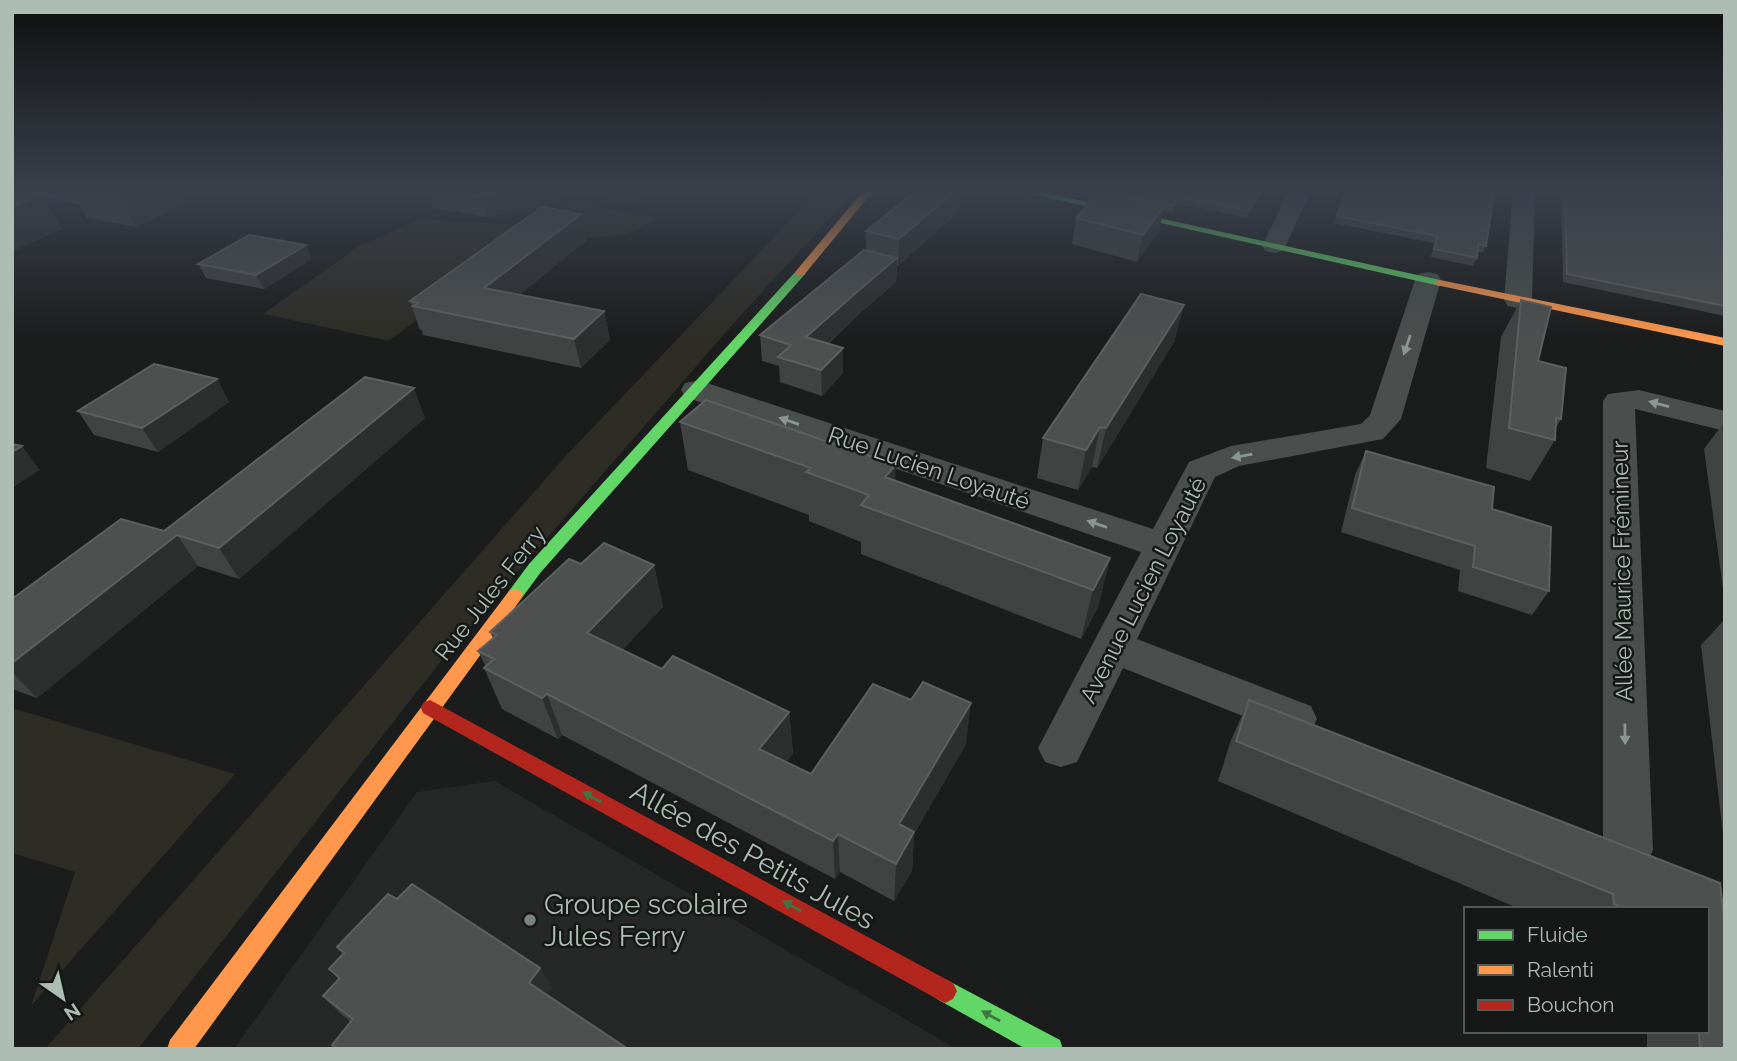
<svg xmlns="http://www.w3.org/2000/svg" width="1737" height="1061" viewBox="0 0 1737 1061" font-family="Raleway,sans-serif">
<rect width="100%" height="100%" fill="#1b1c1c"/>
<path fill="#252827" d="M562,191H652L637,202Z
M495,781L957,1049H234L417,792Z"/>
<path fill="#2d2c25" d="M818,191H854L733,324L448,652L138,1049H45L563,459Z
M572,202L656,218C630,245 565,236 530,234L389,341L263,314L358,247L419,219L534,226Z
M12,708L235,774L31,1006L75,872L12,853Z"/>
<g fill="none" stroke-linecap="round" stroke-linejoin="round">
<path fill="#4a4e4c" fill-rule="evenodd" d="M34,191H81L110,197L114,205L110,210L102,212L92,207L37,196Z
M1289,191H1311L1283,251L1274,253L1265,251L1262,246Z
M1513,191H1535L1532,300L1528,306L1518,308L1508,306L1504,300Z
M1428,272L1437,274L1441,280L1401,419L1383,439L1239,466L1215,477L1137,639L1311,706L1317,719L1311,732L1295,737L1123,668L1077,762L1061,767L1045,762L1038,748L1141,552L685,397L681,390L685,383L696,381L707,383L1153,529L1189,462L1231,446L1361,424L1370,415L1415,280L1419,274Z
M1639,390L1725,411V431L1635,409L1653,850L1646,866L1628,873L1610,866L1603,850V401L1608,394Z"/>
<path fill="#63d668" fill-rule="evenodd" d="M1019,191H1037L1440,280L1446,283L1440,286Z
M796,271L806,273L541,572L521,599H509L507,595L509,591L529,564Z
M945,979L1060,1040L1063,1049H1026L937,999L933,991L937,983Z"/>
<path fill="#ff974d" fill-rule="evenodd" d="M863,191H873L804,275H796V271Z
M1440,280L1725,338V346L1436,285V281Z
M515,589L521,591L523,595L521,599L194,1049H167L170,1040L509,591Z"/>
<path fill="#b3261e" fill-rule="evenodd" d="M430,700L953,983L957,991L953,999L945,1003L937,999L423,713L421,708L423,703Z"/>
</g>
<path fill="#414343" d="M71,191H182L188,202L136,227L87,218Z
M428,191H569L546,207H543L587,240L519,295L604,311L610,340L581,368L423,335L422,330H420L410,301L541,208L486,217L433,208Z
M916,191H960L959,211L898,266L897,265L896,282L858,315L828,344L843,348V373L822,396L780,382L779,366L762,361L760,335L866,250V231Z
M1109,191H1263L1247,218L1178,204L1172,213L1163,211L1159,231L1137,262L1072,244L1076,218Z
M1346,191L1486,246L1483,253L1478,252L1477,258L1473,266L1431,257L1434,243L1334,223Z
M1556,191H1724L1725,316L1563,282L1561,194L1556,193Z
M312,259L264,289L206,278L198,264Z
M1521,300L1538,361L1561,419L1556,428L1555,440L1530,481L1486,468L1501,337Z
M1184,305L1174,342L1097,468L1092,467L1078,490L1037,478L1043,438Z
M217,379L229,402L158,452L94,435L78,411Z
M425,418L239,579L198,566L37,698L12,689V599Z
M1725,421V603L1704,449Z
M680,422L895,481L1110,558L1098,607L1081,639L861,554V542L809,521V515L688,470Z
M1366,451L1492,509L1549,591L1532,615L1458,591L1460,570L1341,532L1355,475Z
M581,564L654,565L663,607L622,650L662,669L789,712L793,753L786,762L811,774L966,744L914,834L912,871L894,901L840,872L835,879L562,735L558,739L502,709L484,668L486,667L478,651L493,638L490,632Z
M1725,619V851L1701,645Z
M1249,700L1720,883L1725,1049H1647V1031H1707V909H1520L1218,781L1231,740Z
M337,947L540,968L552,988L546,995L628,1049H336L332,1045L351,1022L342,1015L323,996L338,979L329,969L343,954Z"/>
<path fill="#2d2e2e" d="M121,191H182L188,202L136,227L117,193Z
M516,191H569L546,207L486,217L481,197Z
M955,191H960L959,211L898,266L899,239Z
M1261,191H1263L1247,218L1249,211Z
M41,194L62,229L12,252V207Z
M1180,197L1178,204L1172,213L1173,206Z
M1165,205L1159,231L1137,262L1143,235Z
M581,214L587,240L493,316L484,288Z
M306,245L312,259L264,289L256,275Z
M897,258L896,282L858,315L807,362L806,337L858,291Z
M1184,305L1174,342L1097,468L1106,428Z
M604,311L610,340L581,368L574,339Z
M843,348V373L822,396L821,370Z
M217,379L229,402L158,452L142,428Z
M414,388L425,418L239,579L219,548Z
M1100,427L1092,467L1078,490L1086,450Z
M22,446L40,470L12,488V452Z
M896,465L894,513L885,477Z
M177,535L198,566L37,698L12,672V663Z
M1110,558L1098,607L1081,639L1093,590Z
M654,565L663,607L600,674L587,633Z
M547,694L562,735L558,739L542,698Z
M971,703L966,744L914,834L912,871L894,901L896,864L899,824Z
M789,712L793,753L765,789L759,749Z
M838,834L840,872L835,879L833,841Z
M540,968L552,988L540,1003L529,983Z"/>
<path fill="#4d504f" stroke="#5c615f" stroke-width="2" d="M12,191H21L41,194L12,207Z
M444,191H516L481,197Z
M916,191H955L899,239L866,231Z
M1098,191H1099L1165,205L1143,235L1076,218Z
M1109,191H1261L1249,211L1180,197L1173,206L1108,192Z
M1346,191H1484L1494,193L1486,246L1478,244L1477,258L1434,249L1437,236L1337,216Z
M1565,191H1724L1725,306L1567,274Z
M542,207L581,214L484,288L604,311L574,339L413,306L418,303L410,301Z
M249,235L306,245L256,275L198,264Z
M864,250L897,258L858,291L806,337L843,348L821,370L778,357L791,345L760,335Z
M1141,294L1184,305L1106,428L1100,427L1086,450L1043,438Z
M1521,300L1551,307L1538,361L1566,368L1561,419L1556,418L1555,440L1509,428Z
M154,364L217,379L142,428L78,411Z
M365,377L414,388L219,548L177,535L12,663V599L121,519L164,531Z
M706,400L896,465L885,477L1110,558L1093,590L861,505L869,495L806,472L811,468L680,422Z
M12,444L22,446L12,452Z
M1366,451L1494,487L1492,509L1551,527L1549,591L1473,567L1475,546L1352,508Z
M604,543L654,565L587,633L662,669L673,656L789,712L759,749L811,774L873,684L911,700L923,682L971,703L899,824L914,832L896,864L838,834L833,841L547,694L542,698L484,668L494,659L478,651L497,635L490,632L569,559L581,564Z
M1249,700L1720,883L1725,925V1049H1700L1699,1031H1707V909H1625L1614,904L1613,894L1236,741Z
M412,884L540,968L529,983L628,1049H337L332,1045L353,1019L323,996L340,978L329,969L344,953L337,947L388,894L397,899Z"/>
<defs><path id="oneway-solid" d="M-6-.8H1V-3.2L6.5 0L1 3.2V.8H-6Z" transform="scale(1.75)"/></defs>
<g fill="#8a9690">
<use href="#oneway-solid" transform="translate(1407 345) rotate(109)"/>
<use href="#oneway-solid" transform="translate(1659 404) rotate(-165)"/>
<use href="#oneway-solid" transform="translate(789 421) rotate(-161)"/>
<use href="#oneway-solid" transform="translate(1242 456) rotate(170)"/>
<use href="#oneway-solid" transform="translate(1097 524) rotate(-161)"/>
<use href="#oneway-solid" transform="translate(1625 734) rotate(89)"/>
</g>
<g fill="#3c7740">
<use href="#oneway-solid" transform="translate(592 797) rotate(-151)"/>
<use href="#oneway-solid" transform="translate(792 906) rotate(-151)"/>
<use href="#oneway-solid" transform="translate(991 1016) rotate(-151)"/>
</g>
<linearGradient id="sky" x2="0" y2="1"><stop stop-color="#0f0f0f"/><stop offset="0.56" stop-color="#39404b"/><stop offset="1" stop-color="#39404b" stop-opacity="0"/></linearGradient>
<rect width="1737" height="340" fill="url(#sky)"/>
<circle fill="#7a857f" stroke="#151817" stroke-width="2.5" cx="530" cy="920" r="7"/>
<g text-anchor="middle" stroke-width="5" stroke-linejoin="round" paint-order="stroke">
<g font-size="23" fill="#adbdb4" stroke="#151817">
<text transform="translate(929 468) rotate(19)" y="8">Rue Lucien Loyauté</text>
<text transform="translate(1622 571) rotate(-91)" y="8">Allée Maurice Frémineur</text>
<text transform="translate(1143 590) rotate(-63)" y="8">Avenue Lucien Loyauté</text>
<text transform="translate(490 593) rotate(-52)" y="8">Rue Jules Ferry</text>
</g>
<g font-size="28" fill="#adbdb4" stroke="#151817">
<text transform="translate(753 855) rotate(29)" y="10">Allée des Petits Jules</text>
</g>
<g font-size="28" fill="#adbdb4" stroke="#151817" text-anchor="start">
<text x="544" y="914">Groupe scolaire<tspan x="544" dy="32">Jules Ferry</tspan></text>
</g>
</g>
<rect width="1737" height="1061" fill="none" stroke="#adbdb4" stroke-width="28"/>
<rect x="1464" y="907" width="245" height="126" fill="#151817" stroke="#525a56" stroke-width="2"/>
<rect x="1478" y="930" width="35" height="10" fill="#63d668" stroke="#525a56" stroke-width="2"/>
<text x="1527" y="942" font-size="21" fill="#adbdb4">Fluide</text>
<rect x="1478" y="965" width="35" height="10" fill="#ff974d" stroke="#525a56" stroke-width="2"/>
<text x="1527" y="977" font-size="21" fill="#adbdb4">Ralenti</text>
<rect x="1478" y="1000" width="35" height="10" fill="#b3261e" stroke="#525a56" stroke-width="2"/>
<text x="1527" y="1012" font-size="21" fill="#adbdb4">Bouchon</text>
<g transform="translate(63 998) rotate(146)" stroke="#151817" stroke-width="5" paint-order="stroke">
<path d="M0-5L12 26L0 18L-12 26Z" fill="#adbdb4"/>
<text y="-10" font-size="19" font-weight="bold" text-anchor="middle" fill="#adbdb4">N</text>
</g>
</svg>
